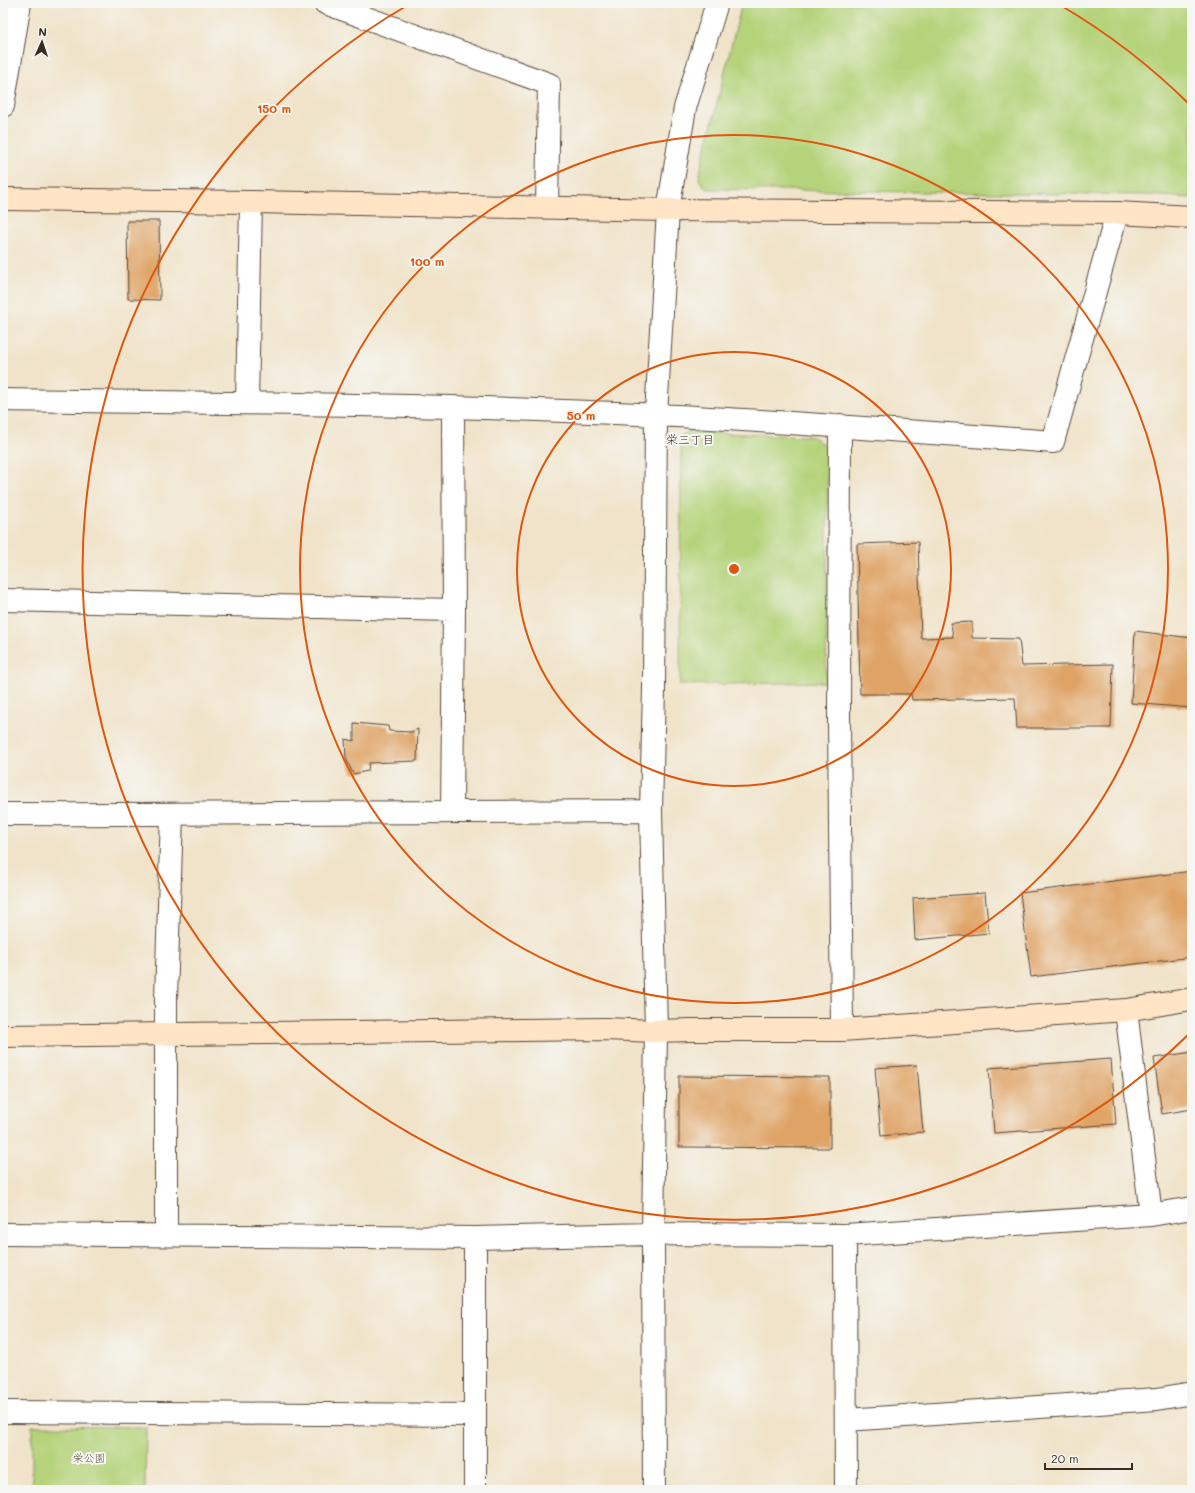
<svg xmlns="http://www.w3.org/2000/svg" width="1195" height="1493" viewBox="0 0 1195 1493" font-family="Mali,'Klee One',sans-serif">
<rect width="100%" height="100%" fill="#f6f6f2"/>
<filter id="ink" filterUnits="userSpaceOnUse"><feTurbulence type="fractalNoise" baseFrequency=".025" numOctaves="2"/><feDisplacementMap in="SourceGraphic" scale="8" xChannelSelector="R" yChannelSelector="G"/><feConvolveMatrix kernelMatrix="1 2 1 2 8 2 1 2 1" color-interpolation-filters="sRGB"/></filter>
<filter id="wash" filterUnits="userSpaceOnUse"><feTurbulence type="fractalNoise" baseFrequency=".012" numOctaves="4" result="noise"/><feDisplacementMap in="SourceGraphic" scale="16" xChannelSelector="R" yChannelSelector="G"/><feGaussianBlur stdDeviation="0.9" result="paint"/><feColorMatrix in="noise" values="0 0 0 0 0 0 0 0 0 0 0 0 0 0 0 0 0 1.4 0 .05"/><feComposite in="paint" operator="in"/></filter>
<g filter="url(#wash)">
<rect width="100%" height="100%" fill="#f0e3c9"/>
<path fill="#b5d37a" stroke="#787e4c" d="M742,3H1192V198L1146,195L707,189L699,180L701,167Z
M692,429L713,433L812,436L828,449L826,682L680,685L681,436Z
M32,1426L146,1427L145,1490H32Z"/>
<g id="blocks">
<path fill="#dfa365" d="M127,221H159L160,300L128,299Z
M918,542L921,638L953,637L951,623L972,622V638L1019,639L1022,666L1113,664L1111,728H1017L1015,698L912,700L911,694H860L857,544Z
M1135,631L1192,638V708L1131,703Z
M354,723L388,726L389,731L411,732L418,729L417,761L369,763L368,771L353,774L346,758L345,739L354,741Z
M1192,871V957L1031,977L1020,893Z
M985,893L989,933L915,940L913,898Z
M1192,1052V1109L1162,1114L1154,1058Z
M1111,1059L1116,1124L994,1133L989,1068Z
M917,1065L923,1132L881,1136L875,1068Z
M679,1076L830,1077V1148L679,1147Z"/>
</g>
</g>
<g filter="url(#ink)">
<use href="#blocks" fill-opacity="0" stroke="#564638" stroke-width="1"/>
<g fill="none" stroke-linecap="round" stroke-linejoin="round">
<g stroke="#564638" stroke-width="24">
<path id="street" d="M325,3L549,84L547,207
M3,106L20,3
M3,400C221,403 440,404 658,415C790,422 922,432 1053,442L1117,213
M247,403L251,202
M840,425L839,720L842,1030
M3,600L454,610
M452,811L454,610L453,408
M3,814C219,815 435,811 651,811
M1126,1010L1151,1215
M3,1234L475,1238L653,1234L845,1235L1151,1215L1192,1208
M166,1235V998L172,815
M845,1235L846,1490
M475,1238V1490
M3,1412L475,1415
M846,1420L1157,1399L1192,1393
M654,1490L653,1234L656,1031L651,811L654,689L656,415L668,210L685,108L717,3"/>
</g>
<g stroke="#564638" stroke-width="24">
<path id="secondary" d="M3,199L251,202L668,210L1117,213L1192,217
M3,1036L604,1029L656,1031L691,1030H842L1126,1010L1192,999"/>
</g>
<use href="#street" stroke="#fff" stroke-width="22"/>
<use href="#secondary" stroke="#ffe4c6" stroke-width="22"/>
</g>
</g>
<g fill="none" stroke="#df570d" stroke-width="2">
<circle cx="734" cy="569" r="217"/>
<circle cx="734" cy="569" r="434"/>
<path d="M1190 1033A651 651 0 1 1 408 5M1060 5A651 651 0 0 1 1190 105"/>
</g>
<g text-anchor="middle" stroke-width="4" stroke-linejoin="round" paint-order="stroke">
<g font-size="11" fill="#5a5435" stroke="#f6f6f2">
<text x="89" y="1462">栄公園</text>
</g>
<g font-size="12" fill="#3b2a1e" stroke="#f6f6f2">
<text x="690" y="444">栄三丁目</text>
</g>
</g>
<circle cx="734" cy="569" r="6" fill="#df570d" stroke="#f6f6f2" stroke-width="2"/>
<g font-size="12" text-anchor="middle" font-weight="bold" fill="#df570d" stroke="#f6f6f2" stroke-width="4" stroke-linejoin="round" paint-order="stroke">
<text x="274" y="113">150 m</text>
<text x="427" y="266">100 m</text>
<text x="581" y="420">50 m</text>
</g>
<rect width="1195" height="1493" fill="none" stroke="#f6f6f2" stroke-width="16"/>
<g transform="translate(42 42) rotate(3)" stroke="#f6f6f2" stroke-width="3" paint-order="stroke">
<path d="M0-3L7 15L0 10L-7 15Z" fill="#3b2a1e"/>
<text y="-6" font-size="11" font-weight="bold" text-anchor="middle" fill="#3b2a1e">N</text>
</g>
<path d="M1045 1463v6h87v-6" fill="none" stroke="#3b2a1e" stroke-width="2"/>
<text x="1051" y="1463" font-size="12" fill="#3b2a1e" stroke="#f6f6f2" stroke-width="3" paint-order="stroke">20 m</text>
</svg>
